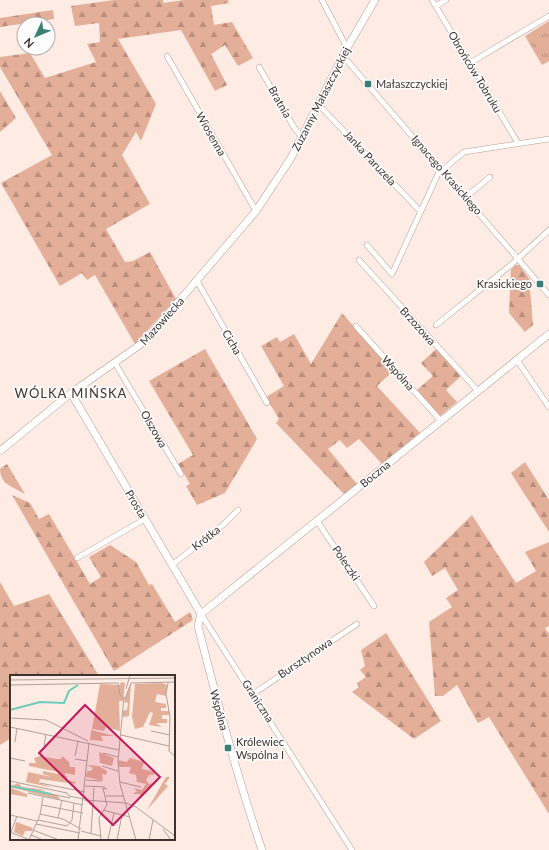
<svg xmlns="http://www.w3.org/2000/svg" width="549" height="850" viewBox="0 0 549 850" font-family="Lato,sans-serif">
<defs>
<pattern id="grass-tufts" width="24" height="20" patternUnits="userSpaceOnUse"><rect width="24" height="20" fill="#e4af99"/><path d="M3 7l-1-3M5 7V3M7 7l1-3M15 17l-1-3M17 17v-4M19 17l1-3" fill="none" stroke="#ba8f7d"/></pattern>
<pattern id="forest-firs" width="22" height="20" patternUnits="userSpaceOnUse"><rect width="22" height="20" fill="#e4af99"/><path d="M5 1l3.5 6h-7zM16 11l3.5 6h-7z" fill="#ba8f7d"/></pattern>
</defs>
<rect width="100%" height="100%" fill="#feebe3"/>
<path fill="url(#grass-tufts)" d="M549,21V61L542,65L525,36Z"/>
<path fill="url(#forest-firs)" d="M114,0H163V3L184,0H228L229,3L211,6L214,25L232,22L253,58L238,66L225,45L211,54L227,85L215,91L181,30L118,39L156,104L141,141L136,132L122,155L150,204L106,229L125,262L133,261L150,252L176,299L135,344L95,275L87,280L82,273L60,286L1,183L52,155L0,67V57L30,53L45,78L96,62L87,44L100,42L99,23L75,26L71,6Z
M53,10L54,19L0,27V18Z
M0,91L16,118L0,132Z
M516,265H519L529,278L533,325L525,332L509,313L511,269Z
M342,313L393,371L377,386L420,433L382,464L359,439L347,448L340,440L328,449L357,484L344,494L276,423L279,419L266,397L284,386L261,346L277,337L280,342L294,334L311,364Z
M205,349L257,439L225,493L197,505L186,486L190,484L178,464L193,455L149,381Z
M436,349L461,376L446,390L457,402L440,416L417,390L433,376L421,363Z
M525,462L549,500V532L511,473Z
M7,464L25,494C13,487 0,484 0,469Z
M12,495L30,503L39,519L49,514L90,584L101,577L89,557L110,545L136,562L149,585L152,584L175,622L190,612L193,620L114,671Z
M472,515L516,583L536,571L525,552L549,542V626L545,628L549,634V814L489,717L478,723L457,685L443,696H435L429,622L452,607L446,598L458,590L445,568L432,576L424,562Z
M0,582L14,606L49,594L99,676H11V738L0,745Z
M386,633L441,721L414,739L352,692L359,687L357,683L366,677L360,670L365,666L361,650Z"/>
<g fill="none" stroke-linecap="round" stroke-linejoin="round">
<g stroke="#b59e95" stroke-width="6">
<path id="street" d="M322,0L347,48
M432,0L518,143
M436,6L446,0
M167,56L256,211
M343,56L549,295
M470,63L549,16
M259,67L295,129L302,137
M319,105L420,211
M466,197L490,177
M367,245L392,274L438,174L464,152L549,139
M359,260L478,391
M197,281L267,403
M436,325L512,264L549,230
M356,326L441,421
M517,360L549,407
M115,363L181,474
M317,521L374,606
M77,558L145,519
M172,565L224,524L238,510
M201,614L352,850
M253,694L357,624"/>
</g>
<g stroke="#b59e95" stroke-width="8">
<path id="secondary" d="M71,393L201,614
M0,451L71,393L144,342L256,211L291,158L347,48L375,0
M262,850C237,776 217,702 198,626L201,614L549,334"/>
</g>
<use href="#street" stroke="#fff" stroke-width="5"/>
<use href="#secondary" stroke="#fff" stroke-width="7"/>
</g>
<g fill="#3a7f74" stroke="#fcfcfc" stroke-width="1.5">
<rect x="364" y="80" width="8" height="8" rx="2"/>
<rect x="536" y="280" width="8" height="8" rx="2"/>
<rect x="224" y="744" width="8" height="8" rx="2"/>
</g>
<g text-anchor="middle" stroke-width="3.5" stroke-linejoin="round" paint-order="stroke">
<g font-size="11" fill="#3d3330" stroke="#fcfcfc">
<text transform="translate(475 72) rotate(59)" y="4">Obrońców Tobruku</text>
<text transform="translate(321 99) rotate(-63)" y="4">Zuzanny Małaszczyckiej</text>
<text transform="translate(280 102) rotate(60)" y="4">Bratnia</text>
<text transform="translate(211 134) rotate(60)" y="4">Wiosenna</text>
<text transform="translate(370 158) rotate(47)" y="4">Janka Paruzela</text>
<text transform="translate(447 175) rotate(49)" y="4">Ignacego Krasickiego</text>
<text transform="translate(162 321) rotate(-48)" y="4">Mazowiecka</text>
<text transform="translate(418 326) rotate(48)" y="4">Brzozowa</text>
<text transform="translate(232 342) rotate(60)" y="4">Cicha</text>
<text transform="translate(398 373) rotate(48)" y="4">Wspólna</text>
<text transform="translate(154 429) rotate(60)" y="4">Olszowa</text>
<text transform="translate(375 474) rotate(-39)" y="4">Boczna</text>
<text transform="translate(136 504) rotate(59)" y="4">Prosta</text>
<text transform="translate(206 538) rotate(-38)" y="4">Krótka</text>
<text transform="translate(346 563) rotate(56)" y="4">Poleczki</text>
<text transform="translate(305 658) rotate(-34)" y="4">Bursztynowa</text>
<text transform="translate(258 701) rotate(57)" y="4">Graniczna</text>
<text transform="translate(219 710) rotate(75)" y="4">Wspólna</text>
</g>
<g font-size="11" fill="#3d3330" stroke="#fcfcfc" text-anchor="start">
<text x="376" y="88">Małaszczyckiej</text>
<text x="532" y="288" text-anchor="end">Krasickiego</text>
<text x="236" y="746">Królewiec<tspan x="236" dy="13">Wspólna I</tspan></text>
</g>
<g font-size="13" letter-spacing="1" fill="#3d3330" stroke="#fcfcfc">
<text x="71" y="398">WÓLKA MIŃSKA</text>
</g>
</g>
<g transform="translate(10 675)">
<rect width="165" height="165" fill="#feebe3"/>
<path d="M8,108L12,112L37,115H30L48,121L50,125L0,112ZM6,147L23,153L22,156H15L13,161L4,157Z" fill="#e4af99"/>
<path d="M111,7L115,8L113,26H109L110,56L96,52L94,56L82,54L90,9L110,10ZM121,8L119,41L113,42L112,36L117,35L118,28L114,27ZM152,8L157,10L156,21L147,19L145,27L156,29V33H151V36H159L160,40H152V44H157V48H146L152,52L139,50L143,38L140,37L133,52L125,54L122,42L125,9ZM81,55L105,61H91L93,66L81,65L80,67ZM89,77L104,83L102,91L90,88ZM30,81L46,84H51L52,81L59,87L60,92H65V100L55,98V101H57L56,105L65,107V109L30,104L29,108L44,113L16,107L18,97L42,102L33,99V96L48,99V97L19,91V88H26L24,83ZM120,83L134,87L132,94L145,97L143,100H139L136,105L139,109L143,108L141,113L131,123L130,119H123L127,116L124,113L132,115L136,109L127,107L126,100L119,98L121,92H109L108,85L117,87ZM77,90L89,91L97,96L96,100L92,99L93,106L76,102L77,96H81L83,93ZM156,102H160L155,109L158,111L137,135ZM1,113L17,119V122L0,119Z" fill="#e4af99"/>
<path fill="none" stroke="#6dccbc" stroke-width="2" d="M0,35L30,27L54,28L59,16L68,10M0,111L41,119"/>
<path fill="none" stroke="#b1a19b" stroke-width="1" d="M0,5L165,3M158,8L156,19L160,42L159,76L165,81M0,10L108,8L110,20L115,24L121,8L165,7M116,14L120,0M114,22L108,86L110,109L126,165M0,43L36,45L78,66M0,52L109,75M141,56L160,60M111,60L159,71M5,67L7,53M34,71L36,59M93,78L108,82M65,81L68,66M0,83L15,86M65,84L77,86M92,91L108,96M76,105L91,106M0,106L57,118L59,121L74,124M110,107L131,112M30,108L75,117M75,111L95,112M18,118L73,130M41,119L60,123M96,121H114M74,125L116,128M116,128L126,132L165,161M32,130L73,138M93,135L120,142M30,139L53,144L71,154M0,140L27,146M48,143L52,125M28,145L57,151L62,145L64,128M26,149L70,158M153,154L161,165M23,155L49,165M71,156L91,161M0,157L20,165M1,157L7,141M81,158L84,113M21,160L33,165M91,164L89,143L97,130L93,113L97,114M98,164L104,138M19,165L30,140L33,122M68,165L79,68M107,165L112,140M139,165L143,145"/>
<path fill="#c2185b" fill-opacity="0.15" stroke="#c2185b" stroke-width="2" d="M75,30L150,102L103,150L29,78Z"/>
<rect width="165" height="165" fill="none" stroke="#3d3330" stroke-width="2"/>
</g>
<g transform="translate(36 36) rotate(226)"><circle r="19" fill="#fcfcfc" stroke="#b0acaa"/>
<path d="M0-3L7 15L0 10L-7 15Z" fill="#3a7f74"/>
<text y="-6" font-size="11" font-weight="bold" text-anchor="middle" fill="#3d3330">N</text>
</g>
</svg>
